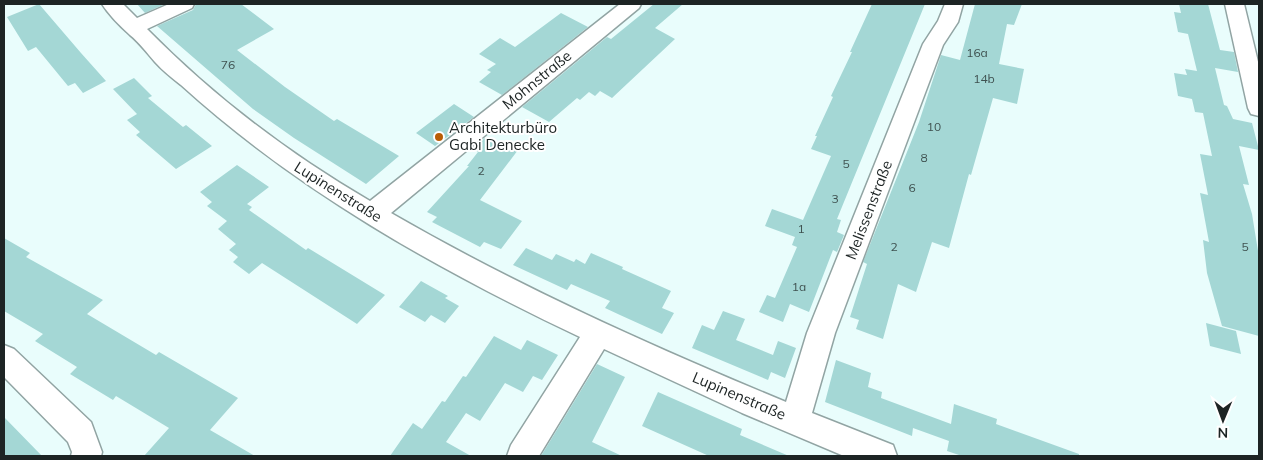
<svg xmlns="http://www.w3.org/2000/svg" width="1263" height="460" viewBox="0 0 1263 460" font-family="Mulish,sans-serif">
<rect width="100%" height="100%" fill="#e9fdfc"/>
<path fill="#a4d7d5" d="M39,4L81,53L106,81L83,93L75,83L68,86L36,47L28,51L7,17Z
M137,4H165L145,13Z
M196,4H241L274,29L237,50L285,87L334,121L337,119L399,156L366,184L294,138L253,109L157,26L193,10Z
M654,4H683L655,28L675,39L612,98L600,91L595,96L589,92L580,100L577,98L549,122L522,107L607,37L611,39Z
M872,4H925L837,219L841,220L837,232L844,235L837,252L833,250L809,312L790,304L783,322L759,312L767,295L775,298L797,247L792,245L795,237L765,226L772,209L803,220L831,156L811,149L817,136H815L833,97L831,96L852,52H850Z
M975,4H1022L1014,25L1007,24L999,64L1024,69L1017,104L993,98L971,175L969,174L949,248L932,242L916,292L898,284L883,339L856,329L859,320L850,317L867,264L863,262L919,122L941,55L960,60Z
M1179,4H1208L1220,50L1234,52L1238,72L1215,68L1224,105L1227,106L1233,119L1252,123L1259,150L1239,146L1249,185L1243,184L1252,214L1259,257V336L1222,326L1207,273L1203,240L1209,242L1200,193L1208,195L1200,154L1212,156L1203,113L1195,112L1192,99L1178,96L1174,73L1187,75L1185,69L1197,71L1188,34L1178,32L1174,12L1181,13Z
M561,13L588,27L502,95L479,82L491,72L487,70L496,64L479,54L500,38L515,47Z
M134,78L152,96L148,98L183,127L186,125L212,146L176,169L136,135L140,132L127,120L137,114L113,89Z
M454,104L474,117L435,146L416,133Z
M485,138L518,150L480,200L522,221L501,249L484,242L480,247L432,222L437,217L427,212L469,166H467L478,152L472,148Z
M237,165L269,187L247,204L252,207L249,210L306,250L308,248L385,295L357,324L262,263L249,274L233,262L238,257L229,250L236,244L218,229L227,221L207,206L212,202L200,192Z
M4,238L30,253L26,257L103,300L87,314L156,355L159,352L238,398L210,430L255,456H144L169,428L116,396L113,400L70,374L77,367L35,341L43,334L4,311Z
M526,248L552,260L556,254L574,262L576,259L585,264L591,253L623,267L622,269L671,291L662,308L674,313L662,334L620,315L605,308L610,301L571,284L567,290L513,265Z
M421,281L448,296L445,298L459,306L445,323L431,315L425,322L399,307Z
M723,311L745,319L736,340L773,355L778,341L796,348L785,378L771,372L768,380L692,348L702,325L714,330Z
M1206,323L1236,331L1241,354L1210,346Z
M494,336L521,350L527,340L558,355L542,380L533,376L523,392L505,383L480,421L466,413L446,442L471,456H390L413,423L422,429L442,401L445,402L463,376L466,377Z
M836,360L871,373L868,387L882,392L881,398L951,424L954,404L997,419L996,424L1079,454V456H962L947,451L949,441L913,428L912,436L825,402Z
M597,364L625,377L592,442L622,456H541Z
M658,392L742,429L740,435L789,456H709L642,426Z
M4,417L42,456H4Z"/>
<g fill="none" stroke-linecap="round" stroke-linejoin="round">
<g stroke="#91a4a3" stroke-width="3">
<path id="street" d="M102,4H123L137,18L169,4H194L192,8L147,29C213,96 289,154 370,201L620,4H641L639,8L391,213C517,286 651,346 786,402L807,333L923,44L938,21L945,4H963L958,22L943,45L835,333L812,413L893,445L897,456H844L742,413L604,349L539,456H507L511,445L580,337C437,269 299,192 181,85C172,78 163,71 155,62C147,53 139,42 130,35C121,27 109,15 102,4Z
M1225,4H1244L1259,66V116L1251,114L1248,108Z
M4,345L14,349L91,422L102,452L101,456H71L72,452L68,442L4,377Z"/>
</g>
<use href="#street" fill="#fff" fill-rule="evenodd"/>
</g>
<circle fill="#b95d05" stroke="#fff" stroke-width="2" cx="439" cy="137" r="5"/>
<g text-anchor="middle" stroke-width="4" stroke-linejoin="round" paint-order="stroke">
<g font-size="12" fill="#3f5150">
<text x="977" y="57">16a</text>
<text x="228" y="69">76</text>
<text x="984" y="83">14b</text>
<text x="934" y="131">10</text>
<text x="924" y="162">8</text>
<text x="846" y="168">5</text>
<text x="481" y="175">2</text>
<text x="912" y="192">6</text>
<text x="835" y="203">3</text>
<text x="801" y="233">1</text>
<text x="894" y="251">2</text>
<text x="1245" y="251">5</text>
<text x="799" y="291">1a</text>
</g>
<g font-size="15" fill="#1d2424" stroke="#fff">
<text transform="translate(537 80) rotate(-39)" y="5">Mohnstraße</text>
<text transform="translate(338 192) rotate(32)" y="5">Lupinenstraße</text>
<text transform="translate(869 210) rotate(-69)" y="5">Melissenstraße</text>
<text transform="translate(739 396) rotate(23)" y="5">Lupinenstraße</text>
</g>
<g font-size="15" fill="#1d2424" stroke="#fff" text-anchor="start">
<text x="449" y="133">Architekturbüro<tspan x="449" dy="17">Gabi Denecke</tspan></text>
</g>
</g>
<rect width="1263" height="460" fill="none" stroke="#1d2424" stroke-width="10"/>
<g transform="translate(1223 420) rotate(181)" stroke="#ffffff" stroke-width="4" paint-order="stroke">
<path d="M0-4L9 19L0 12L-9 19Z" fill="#1d2424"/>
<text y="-8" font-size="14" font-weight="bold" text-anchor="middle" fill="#1d2424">N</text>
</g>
</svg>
